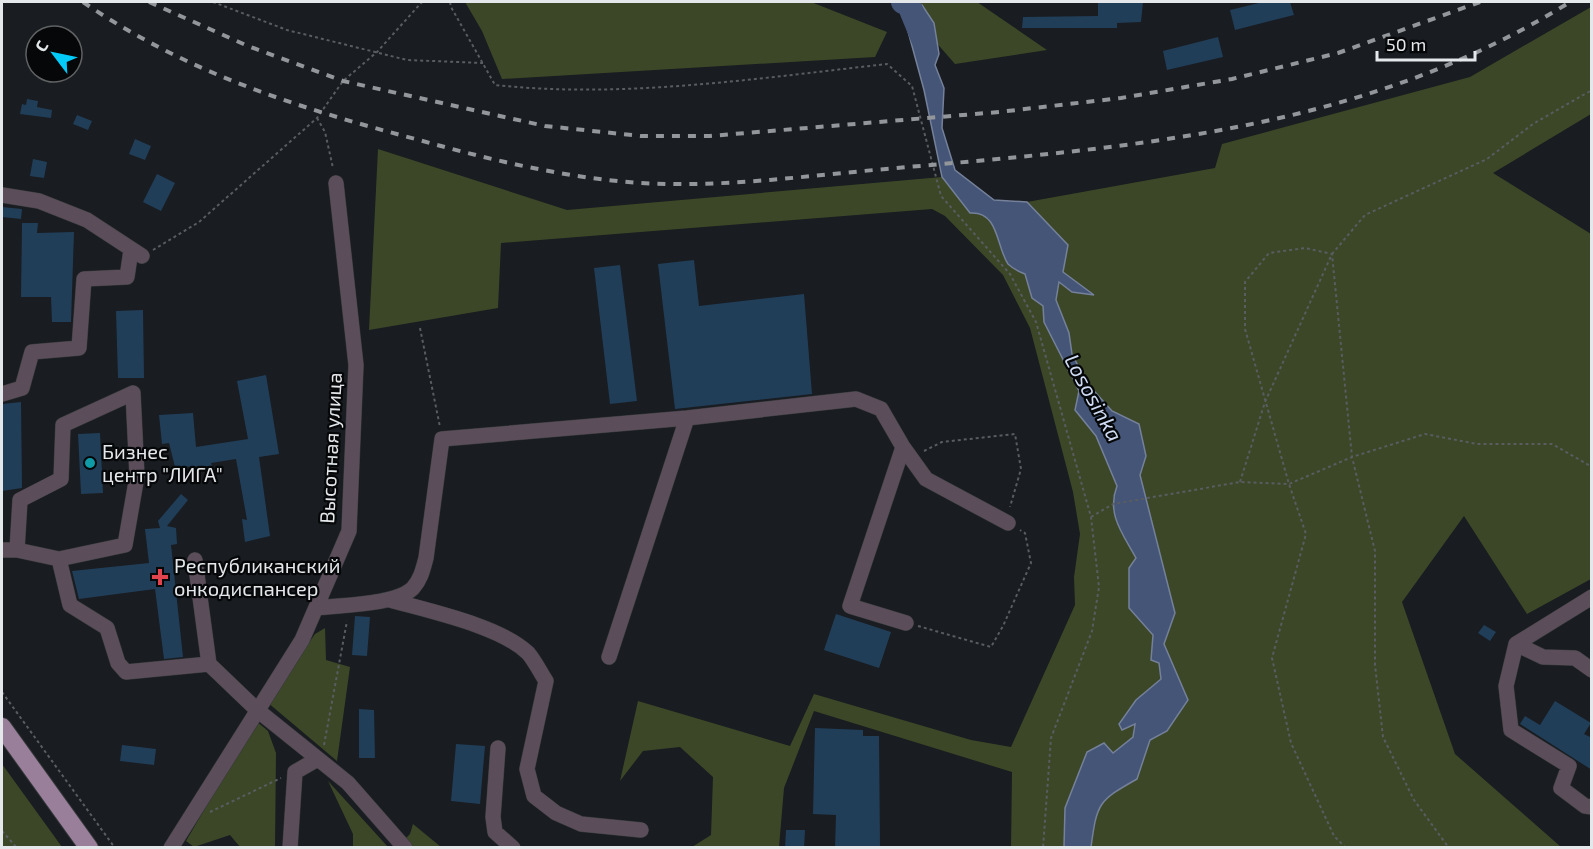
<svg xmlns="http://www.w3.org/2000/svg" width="1593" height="849" viewBox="0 0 1593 849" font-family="'Exo 2',sans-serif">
<rect width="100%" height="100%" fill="#191c20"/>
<path fill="#3c4727" d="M465,2H811L887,32L875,57L502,79L482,31Z
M891,2H977L1047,50L955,64L905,7Z
M1591,7V114L1493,173L1591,234V579L1527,614L1464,516L1402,602L1455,754L1561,847H1091C1097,803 1098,801 1137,779L1150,740L1167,731L1188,700L1164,644L1175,613L1140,475L1146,456L1139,424L1112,411L1087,383L1072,354L1069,333L1056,299L1062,272L1027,202L1215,168L1222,144L1470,77Z
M378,149L567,210L942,177L970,213C1001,211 994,247 1009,265C1012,269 1020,272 1025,274L1032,298L1043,306L1044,322L1080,391L1075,410L1096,436L1117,486C1104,517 1126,530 1135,556C1139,566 1131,597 1129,608L1153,635L1151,660L1159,662L1161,679L1136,700L1133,737L1113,753L1065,808L1064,847H1011L1012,772L814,711L784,788L779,847H692L711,835L713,777L680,747L643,751L620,781L638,701L790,746L814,694L971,740L1011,747L1075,605L1074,577L1080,534L1073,492L1030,328L1003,275L945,216L932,209L501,243L498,308L369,330Z
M325,628L326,660L350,667L337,761L267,702L315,634Z
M256,721L268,731L276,753L275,847H240L230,835L194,847L186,841Z
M2,764L62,847H2Z
M328,781L388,847H353V834Z
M413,824L441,847L396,848L410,834Z"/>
<path fill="#455577" stroke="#75819a" stroke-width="1.5" d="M922,5L934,23L939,54L935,65L944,88L942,128L955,170L994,200L1027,202L1068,245L1063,272L1094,295L1072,292L1059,282L1056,300L1069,333L1072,354L1087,383L1112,411L1139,424L1146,456L1140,475L1175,613L1164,644L1188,700L1167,731L1150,740L1137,779C1098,801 1097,803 1091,847H1064L1065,808L1087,752L1104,743L1113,753L1133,737L1135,724L1122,730L1119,724L1136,700L1161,679L1159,663L1151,660L1153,635L1129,608V568L1136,558C1123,534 1106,514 1117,486L1096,436L1075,410L1079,391L1044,322L1043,306L1032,298L1025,274C1020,272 1012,268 1008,264C996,246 999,211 970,213L942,177L924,90L903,13Z"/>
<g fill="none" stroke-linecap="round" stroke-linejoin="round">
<path stroke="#455577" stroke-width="24" d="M903,2L909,5L923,39"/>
</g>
<path fill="#213e59" d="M1098,2H1143L1141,22L1117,23V28H1022L1023,17L1098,16Z
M1263,2H1290L1294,15L1235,30L1230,10Z
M1218,37L1223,57L1167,70L1163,51Z
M27,99L38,101L37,107L52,110L51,118L20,114L22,104L26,105Z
M77,115L92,121L88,130L73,124Z
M135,139L151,146L145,160L129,154Z
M33,159L47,162L44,178L30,176Z
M157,174L175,183L161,211L143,202Z
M2,207L22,209L21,219L2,217Z
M22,223H38L37,233L74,232L71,322H52L51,297H21Z
M694,260L699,306L804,294L812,394L675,409L658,264Z
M620,265L637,401L610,404L594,268Z
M143,310L144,378H118L116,311Z
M266,375L279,454L259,457L270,536L245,542L242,519L247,520L236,459L211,463L212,466L175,467L169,443L162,444L159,415L193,413L196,447L248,439L237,381Z
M21,402L22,488L2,491V404Z
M100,433L103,493L81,494L78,434Z
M181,494L188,500L167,526L176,528L177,544L171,545L183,657L164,659L155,589L79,599L72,571L149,563L145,529L160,528L158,521Z
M836,614L891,632L879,668L824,650Z
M355,616L370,617L367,656L352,655Z
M1484,625L1496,632L1490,641L1478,633Z
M1555,701L1591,723L1584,734L1592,738V770L1520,724L1525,716L1540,725Z
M359,709L374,710L375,758H359Z
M815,728L863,730V736H879L880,848H835L836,815L813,814Z
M456,744L485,746L480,804L451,801Z
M122,745L156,749L154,765L120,761Z
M786,830H805L804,848H785Z"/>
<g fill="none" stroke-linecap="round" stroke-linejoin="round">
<g stroke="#36393c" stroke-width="16">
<path id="minor" d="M2,195L39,201L87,220L142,256
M2,394L22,388L32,352L79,348L84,279L127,277L131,250
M903,447L926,479L1008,523
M2,550H17L59,559L125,545L137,476L133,393L63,425L61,479L20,500L17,550
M59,559L70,605L107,628L118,663L126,672L209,664
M195,560L209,664L256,709L348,783L405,848
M1592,597L1516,644L1506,686L1511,730L1569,766L1561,788L1585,806L1592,807
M390,600C429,611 500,626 528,653C535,661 540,672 546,681L527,769L534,796L556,813L581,824L641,830
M317,608C341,605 396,605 413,588C421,579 423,569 426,558L442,439L687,418L856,399L881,409L903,447L850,606L906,623
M1516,644L1543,657L1575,658L1592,670
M609,657L687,418
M498,748L493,817L495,832L513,848
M171,848L302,640L349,531L356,365L336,183
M290,848L295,772L316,760"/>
</g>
<g stroke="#36393c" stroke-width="20">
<path id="major" d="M2,727L89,848"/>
</g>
<path stroke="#595c60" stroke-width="2" stroke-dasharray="3 3" stroke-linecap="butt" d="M213,2L287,30L407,60L483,63
M450,2L451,7L495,85C623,99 760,78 887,64L912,86L941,196L1010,274L1036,322L1091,517L1099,587L1092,631L1051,738L1043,848
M317,118L325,132L333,168
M153,250L199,222L317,118L343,81L377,52L422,2
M420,328L440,427
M924,451L942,442L1015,434L1021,469L1010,507
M1240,482L1265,402L1332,254L1365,215L1487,159L1533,124L1592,90
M1091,517L1113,504L1240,482L1289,484L1352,457L1425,434L1477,444H1552L1592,467
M918,626L991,647L1003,626L1031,563L1025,533L1020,530
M2,692L115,848
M324,745L347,621
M210,812L281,778
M2,831L17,848
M1346,848L1334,836L1291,743L1272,658L1306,534L1289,484L1245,329V282L1269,253L1305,248L1332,254L1352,457L1375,551V665L1383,737L1414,800L1449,848"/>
<use href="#minor" stroke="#5b4e5a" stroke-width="15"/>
<use href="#major" stroke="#9a7f9a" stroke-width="18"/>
<path stroke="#93969a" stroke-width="4" stroke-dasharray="8 8" stroke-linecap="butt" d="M83,2C187,73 298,108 419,140C491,160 566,178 640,183C727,188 811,175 897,168C1133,147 1363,131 1570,2
M149,2L248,46L343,81L545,126L641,136H710L999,112L1121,98L1232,79L1338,53L1480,2"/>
</g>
<circle fill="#0f9aa8" stroke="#050708" stroke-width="2" cx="90" cy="463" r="6"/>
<path fill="#e0444e" stroke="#050708" stroke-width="2" d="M157 568h6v6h6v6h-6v6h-6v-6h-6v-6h6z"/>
<g text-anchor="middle" stroke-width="4.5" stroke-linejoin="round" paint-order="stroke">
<g font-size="20" fill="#e5e8eb" stroke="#050708">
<text transform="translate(331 448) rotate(-87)" y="7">Высотная улица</text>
</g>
<g font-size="20" fill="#e5e8eb" stroke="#050708" text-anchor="start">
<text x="102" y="459">Бизнес<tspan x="102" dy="23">центр "ЛИГА"</tspan></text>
<text x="174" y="573">Республиканский<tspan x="174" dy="23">онкодиспансер</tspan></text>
</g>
<g font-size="21" font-style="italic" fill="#d0dcf4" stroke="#050708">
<text transform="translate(1093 398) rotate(61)" y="7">Lososinka</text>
</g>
</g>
<rect width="1593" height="849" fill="none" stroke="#e5e8eb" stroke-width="6"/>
<g transform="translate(54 54) rotate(302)"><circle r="28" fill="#050708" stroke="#5f6163" stroke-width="1.5"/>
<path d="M0-4.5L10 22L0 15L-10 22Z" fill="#03cbf9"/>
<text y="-9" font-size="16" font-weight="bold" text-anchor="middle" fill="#e5e8eb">С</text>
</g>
<path d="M1377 51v9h98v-9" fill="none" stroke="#e5e8eb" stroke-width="3"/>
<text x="1386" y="51" font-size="18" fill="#e5e8eb" stroke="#050708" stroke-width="4.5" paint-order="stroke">50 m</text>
</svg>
